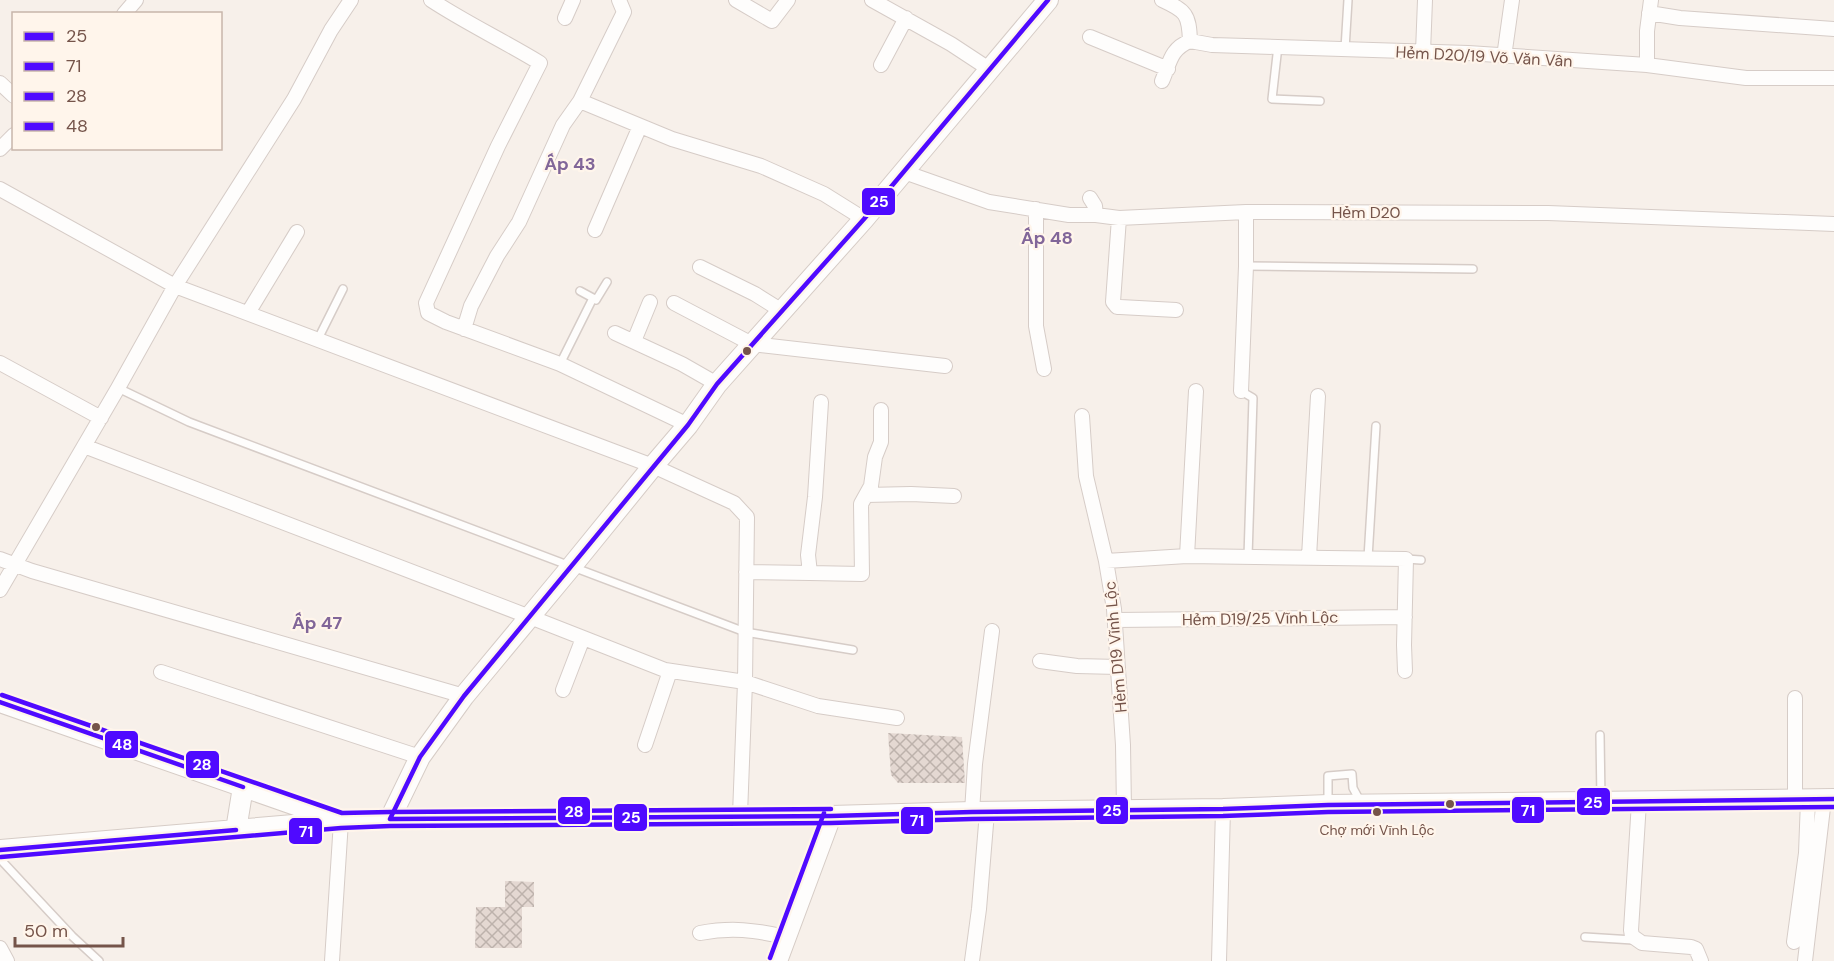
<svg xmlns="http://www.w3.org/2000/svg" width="1834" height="961" viewBox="0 0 1834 961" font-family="'DM Sans',sans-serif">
<defs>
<pattern id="building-cross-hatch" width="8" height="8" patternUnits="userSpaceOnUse" patternTransform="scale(1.5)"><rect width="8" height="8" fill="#e4d8d2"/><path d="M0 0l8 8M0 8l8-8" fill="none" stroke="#bdb2ac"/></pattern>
</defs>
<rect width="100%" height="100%" fill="#f7f0ea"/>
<path fill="url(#building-cross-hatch)" d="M888,733L962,737L965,783H898L891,775Z
M505,881L534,882V907H522V948H475L476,907H505Z"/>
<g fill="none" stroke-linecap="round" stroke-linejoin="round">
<g stroke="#d6ccc7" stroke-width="10">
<path id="lane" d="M1278,46L1272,99L1320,101
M1345,49L1348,0
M1246,266L1473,269
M593,298L596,300L607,282
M318,339L343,289
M560,364L593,298L580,291
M118,388L189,422L745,632L853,650
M1241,391L1253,398L1248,557
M1368,558L1376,426
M1406,559L1421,560
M1600,735L1601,800
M1328,802V776L1352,774L1353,788L1360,801
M0,859L72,936L99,961
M1585,937L1633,940"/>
</g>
<g stroke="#d6ccc7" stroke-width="16">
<path id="street" d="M431,0C466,23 504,41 540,63L498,146L426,303L428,313L446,322L560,364L688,425
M736,0L772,21L788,0
M872,0L951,44L989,69
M1162,0C1186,11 1189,14 1190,41L1212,45L1468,53L1647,65L1746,78H1834
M1649,13L1680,18L1834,29
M124,14L136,0
M565,18L573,0
M1090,37L1168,69
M1423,52L1425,0
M1504,57L1512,0
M881,65L906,18
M1647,65V31L1651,0
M1162,81C1170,63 1170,49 1190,41
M0,83L14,96
M580,101L672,139L761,166L824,194L864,219
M0,149L14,135
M904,172L989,202L1069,215H1096L1119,218L1246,212L1548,213L1834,224
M0,189L175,286L653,466L734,503L747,517L745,682L740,815
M1090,198L1095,206L1096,215
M1036,209V326L1044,369
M1119,218L1113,302L1117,307H1120L1176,310
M595,230L640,126
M700,267L755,294L782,311
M674,303L752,344L945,366
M248,313L297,232
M464,329L471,306L497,256L519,222L563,125L580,101L624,12L619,0
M615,333L682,364L717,384
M634,341L650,302
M0,363L101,418
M1241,391L1246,266V212
M1082,416L1086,476L1106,561L1114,609L1123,745L1124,810
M84,446L530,617L665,670L745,682L818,706L897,718
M866,495L911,494L954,496
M1187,556L1196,391
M1309,557L1318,396
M0,559L32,571L464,696
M1106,561L1187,556L1406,559L1404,645L1405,671
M746,572L810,573L808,555L815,497L821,402
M810,573L862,574L861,504L871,486L875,457L881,442V410
M0,590L118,388L175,286L294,99L331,30L351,0
M1115,620L1405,617
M1040,661L1077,666L1118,667
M161,672L420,757
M563,690L583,638
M1795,698V800
M645,745L670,671
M1639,802L1631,930L1632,936L1642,943L1691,947L1696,949L1701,961
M972,812L975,764L992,631
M700,933C732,927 754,930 786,937
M1794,942L1806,853L1808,800
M0,948L7,961
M332,961L341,821
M972,961L979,909L987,812
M1219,961L1223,809
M1805,961L1824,799"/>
</g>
<g stroke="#d6ccc6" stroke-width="22">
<path id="secondary" d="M0,702L333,818
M390,819L420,757L464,696L571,567L653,466L688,425L717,384L864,219L1048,0
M236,830L243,787
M0,850L341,821L390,819L831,816L972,812L1223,809L1328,805L1834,799
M777,961L831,816"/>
</g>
<use href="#lane" stroke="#fefdfc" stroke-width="7"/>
<use href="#street" stroke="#fefdfc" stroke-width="14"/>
<use href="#secondary" stroke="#fefdfc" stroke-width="20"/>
<g stroke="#fff5eb" stroke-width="9">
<path id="bus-1" d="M390,819L831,816L972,812L1223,809L1328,805L1834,799
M390,819L420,757L464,696L688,425L717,384L864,219L1048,0"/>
</g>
<g stroke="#fff5eb" stroke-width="9">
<path id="bus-2" d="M1,857L341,828L390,826L831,823L972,819L1223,816L1328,812L1834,807"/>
</g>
<g stroke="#fff5eb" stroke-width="9">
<path id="bus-3" d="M2,695L342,813L390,812L831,809
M770,958L824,813"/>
</g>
<g stroke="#fff5eb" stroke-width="9">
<path id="bus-4" d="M0,702L243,787
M0,850L236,830"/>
</g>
<use href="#bus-1" stroke="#4f0aff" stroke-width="4.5"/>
<use href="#bus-2" stroke="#4f0aff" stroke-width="4.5"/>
<use href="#bus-3" stroke="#4f0aff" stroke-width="4.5"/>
<use href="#bus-4" stroke="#4f0aff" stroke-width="4.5"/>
</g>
<g fill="#75544a" stroke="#fff5eb" stroke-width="2">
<circle cx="747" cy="351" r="5"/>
<circle cx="96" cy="727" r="5"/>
<circle cx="1450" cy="804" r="5"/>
<circle cx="1377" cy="812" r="5"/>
</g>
<g text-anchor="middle" stroke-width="4.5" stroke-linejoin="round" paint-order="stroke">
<g font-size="14" fill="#75544a" stroke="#fff5eb">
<text x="1377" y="835">Chợ mới Vĩnh Lộc</text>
</g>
<g font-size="16" fill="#75544a" stroke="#fff5eb">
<text transform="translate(1484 56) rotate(3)" y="6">Hẻm D20/19 Võ Văn Vân</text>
<text x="1366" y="218">Hẻm D20</text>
<text transform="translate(1260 618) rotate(-1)" y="6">Hẻm D19/25 Vĩnh Lộc</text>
<text transform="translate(1115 647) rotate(-95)" y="6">Hẻm D19 Vĩnh Lộc</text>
</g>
<g font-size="18" font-weight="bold" fill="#816699" stroke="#fff5eb">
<text x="570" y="170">Ấp 43</text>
<text x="1047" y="244">Ấp 48</text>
<text x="317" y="629">Ấp 47</text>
</g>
</g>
<g stroke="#fff5eb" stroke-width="2">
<rect x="861" y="187" width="35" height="29" rx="6" fill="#4f0aff"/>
<rect x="104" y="730" width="35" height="29" rx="6" fill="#4f0aff"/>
<rect x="185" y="750" width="35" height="29" rx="6" fill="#4f0aff"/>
<rect x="1576" y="787" width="35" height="29" rx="6" fill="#4f0aff"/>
<rect x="1511" y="796" width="34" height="28" rx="6" fill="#4f0aff"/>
<rect x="1095" y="796" width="34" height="29" rx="6" fill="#4f0aff"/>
<rect x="557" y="796" width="34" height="29" rx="6" fill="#4f0aff"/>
<rect x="613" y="803" width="35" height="29" rx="6" fill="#4f0aff"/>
<rect x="900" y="806" width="34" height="29" rx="6" fill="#4f0aff"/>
<rect x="288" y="817" width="35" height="28" rx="6" fill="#4f0aff"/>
</g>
<g font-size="16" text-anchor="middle" font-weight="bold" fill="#fff">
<text x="879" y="207">25</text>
<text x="122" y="750">48</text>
<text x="202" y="770">28</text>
<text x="1593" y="808">25</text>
<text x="1528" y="816">71</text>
<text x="1112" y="816">25</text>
<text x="574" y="817">28</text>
<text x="631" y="823">25</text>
<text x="917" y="826">71</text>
<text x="306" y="837">71</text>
</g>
<rect x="12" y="12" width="210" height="138" fill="#fff5eb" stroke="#c8b5ab" stroke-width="1.5"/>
<rect x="24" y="32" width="30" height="9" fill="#4f0aff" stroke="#c8b5ab" stroke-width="1.5"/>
<text x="66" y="42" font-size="18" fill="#75544a">25</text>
<rect x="24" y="62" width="30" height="9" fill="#4f0aff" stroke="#c8b5ab" stroke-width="1.5"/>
<text x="66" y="72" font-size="18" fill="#75544a">71</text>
<rect x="24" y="92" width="30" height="9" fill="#4f0aff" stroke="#c8b5ab" stroke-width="1.5"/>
<text x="66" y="102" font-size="18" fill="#75544a">28</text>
<rect x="24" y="122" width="30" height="9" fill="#4f0aff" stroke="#c8b5ab" stroke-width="1.5"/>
<text x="66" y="132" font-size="18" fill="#75544a">48</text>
<path d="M15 937v9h108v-9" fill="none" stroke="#75544a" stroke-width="3"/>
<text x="24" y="937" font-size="18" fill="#75544a" stroke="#fff5eb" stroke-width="4.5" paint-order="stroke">50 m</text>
</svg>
